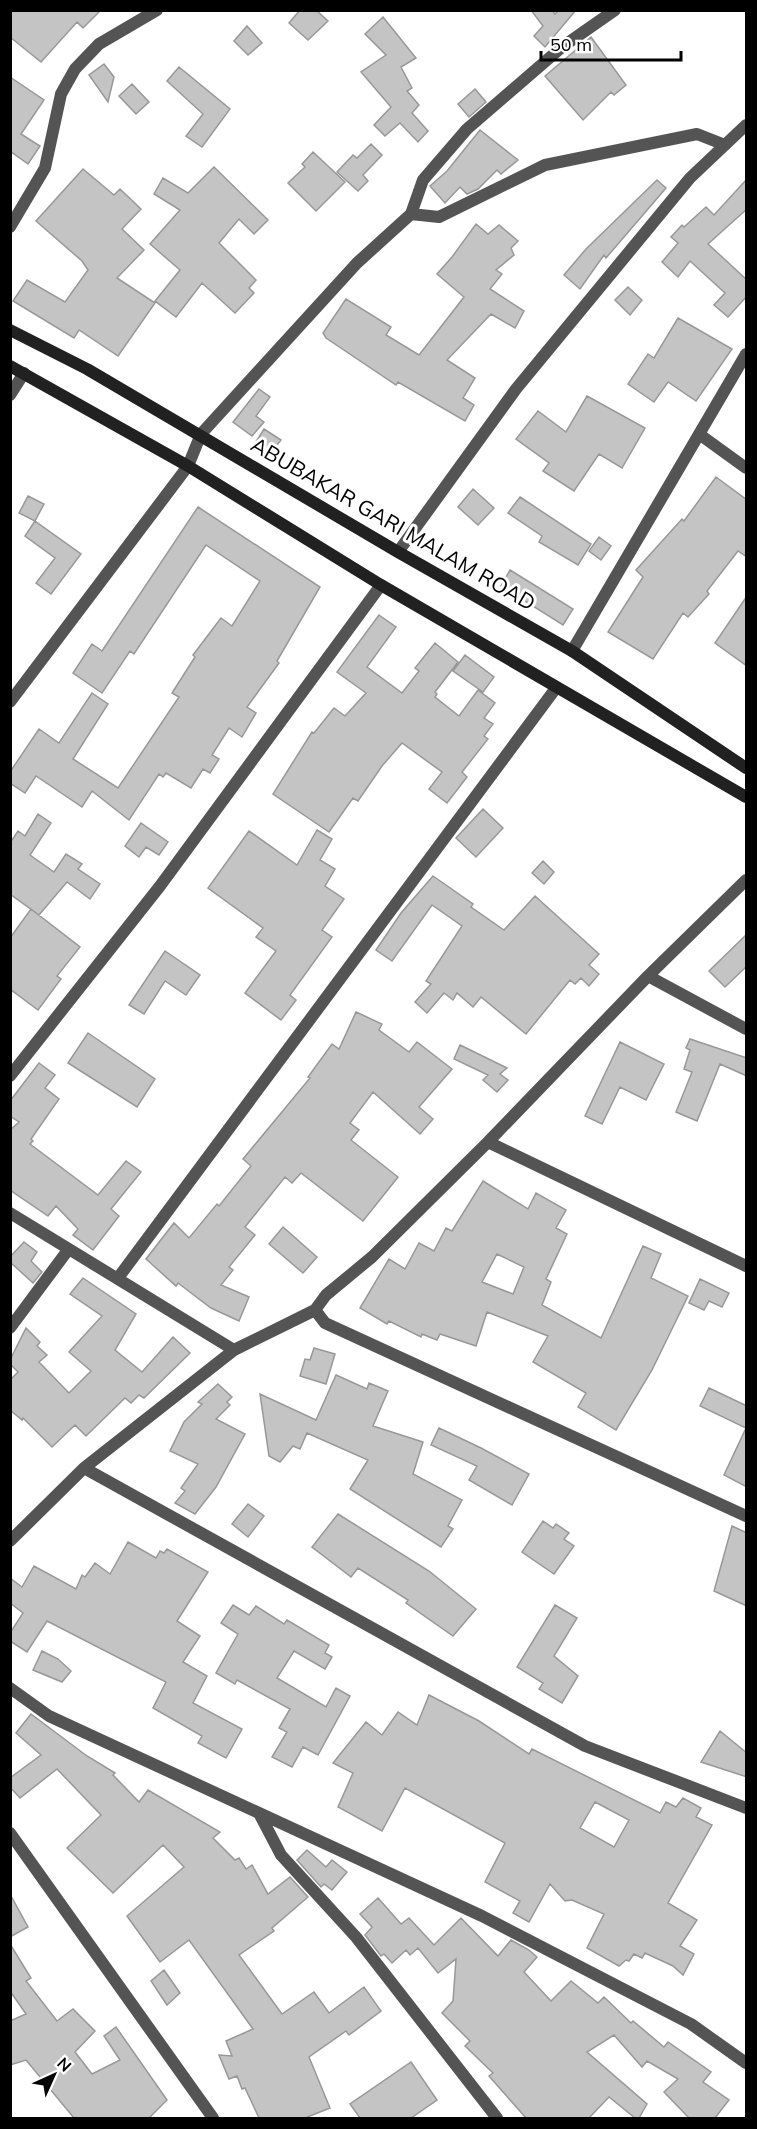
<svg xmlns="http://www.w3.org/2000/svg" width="757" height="2129" viewBox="0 0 757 2129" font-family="Mulish,sans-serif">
<rect width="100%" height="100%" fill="#fff"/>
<path fill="#c4c4c4" stroke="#989898" stroke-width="1.5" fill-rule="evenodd" d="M10,10H101L83,28L77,22L41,62L10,37Z
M300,10H316L328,21L308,40L289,23Z
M531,10H552L555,14L559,10H576L545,47L534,36L543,26Z
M383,17L416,58L401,67L412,88L407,91L419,105L412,113L428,131L418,142L400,123L385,136L374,125L391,107L361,72L386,55L365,34Z
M247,26L262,43L248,55L234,41Z
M591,37L626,85L614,95L611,92L583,120L545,76Z
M104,64L114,77L108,102L89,75Z
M179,67L230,109L202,147L186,136L203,114L167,81Z
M10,77L44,100L21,134L40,146L28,164L10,151Z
M132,84L149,102L136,114L119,96Z
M475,89L486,102L469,117L458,104Z
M480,130L518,160L501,174L497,170L478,189L467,194L460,187L445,203L430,186L447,171Z
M371,144L382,155L363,175L368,181L358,191L337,172L353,155L357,158Z
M313,152L345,182L316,211L288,183L305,167L302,164Z
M214,167L268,220L254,234L239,219L219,243L256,280L249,288L254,293L235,313L202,283L176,317L155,301L180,270L150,244L180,210L154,194L163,178L188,193Z
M83,169L114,195L120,189L141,209L122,229L144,250L117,278L155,303L118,356L79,330L74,338L13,301L27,280L65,302L88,270L82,261L36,221Z
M747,179V209L708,244L747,280V296L728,317L714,305L725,293L690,261L678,277L662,262L678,243L671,237L682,225L684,227L706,207L714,215Z
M657,180L666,188L606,258L604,255L580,289L564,275L586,249Z
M476,224L488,234L499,225L518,241L511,248L514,255L496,270L502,274L490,289L524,311L515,328L491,314L447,360L475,378L463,398L474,405L465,421L398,382L396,385L326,338L323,333L346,299L391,327L386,335L419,355L464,297L437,274L452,257Z
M628,287L642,300L630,315L615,300Z
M678,318L732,349L696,401L668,382L654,402L628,384L648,354L654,358Z
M259,389L270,397L256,416L264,422L252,436L233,422Z
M587,396L645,428L622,468L599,454L574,491L543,471L549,463L516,439L538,411L566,432Z
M264,429L281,440L271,453L255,443Z
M716,477L747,500V557L738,551L707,591L709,594L688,617L683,613L653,659L608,632L643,577L636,570L682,519L684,521Z
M473,489L494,508L478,525L458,507Z
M28,496L44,504L35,521L81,554L51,594L36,583L55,558L25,536L35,521L19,513Z
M520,497L591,544L578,565L539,542L542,536L508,513Z
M198,507L320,587L277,661L279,663L247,707L256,713L242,737L229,728L212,755L219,759L210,773L203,769L191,788L166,773L163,777L159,774L129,820L92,791L82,807L36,776L25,793L10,783V772L39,729L59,743L92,693L108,704L73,759L118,788L179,697L172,693L195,657L193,655L221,618L232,626L260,581L206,545L134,654L130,651L102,693L73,673L92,644L102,651Z
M599,537L611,546L601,560L589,551Z
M510,570L573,609L563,625L501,586Z
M747,596V666L715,643Z
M379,615L396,627L367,667L402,693L419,671L415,668L435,643L458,662L435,692L437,694L435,697L459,716L478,690L495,703L484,718L493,724L484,736L488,739L462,772L467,777L447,803L429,789L442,772L402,743L382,766L358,801L353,798L329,832L273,794L312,732L314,733L334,708L345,716L366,693L337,672Z
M465,655L494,677L483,692L453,671Z
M483,809L503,828L476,857L456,838Z
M38,814L51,823L30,855L54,872L66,854L82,864L78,869L100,884L90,899L67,882L39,915L10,894V843L18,831L25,836Z
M141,823L168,842L159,855L146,847L139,857L125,846Z
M317,830L332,839L320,860L335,869L325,886L344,899L322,930L332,937L290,995L296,1000L281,1020L245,993L276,951L256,937L263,928L208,888L249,831L297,865Z
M543,861L554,872L544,884L532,873Z
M433,876L473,904L471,907L504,930L535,896L599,954L589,965L599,974L589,986L581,978L575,984L570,980L526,1034L481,997L473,1007L457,993L453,1000L444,993L427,1013L415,1002L431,984L426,981L462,926L432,905L392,961L376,950L401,913Z
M31,909L80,947L57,976L61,979L38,1010L10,989V938Z
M747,934V966L725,987L709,971Z
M165,951L200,975L186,995L165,981L144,1014L129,1005Z
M356,1012L382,1024L379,1030L409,1052L417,1042L452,1069L419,1107L433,1119L420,1134L373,1092L350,1123L359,1130L351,1140L398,1177L363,1221L301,1173L292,1183L285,1177L245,1227L255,1235L229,1267L233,1270L221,1285L249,1297L239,1321L211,1308L178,1283L176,1286L146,1259L174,1223L189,1238L217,1204L219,1206L251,1166L243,1159L310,1078L308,1077L332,1044L339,1049Z
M88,1033L155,1079L137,1107L68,1063Z
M690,1039L747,1058V1076L720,1064L697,1121L676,1112L692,1072L684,1069L690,1050L686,1048Z
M620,1042L664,1064L646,1100L620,1087L602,1124L585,1116Z
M460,1045L507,1068L500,1074L508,1080L497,1092L483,1080L488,1075L454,1059Z
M39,1063L55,1075L45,1088L59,1099L31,1139L33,1141L30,1144L98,1195L126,1161L141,1172L111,1209L119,1216L93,1250L73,1235L78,1229L56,1206L48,1216L10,1190V1130L19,1122L10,1116V1101Z
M483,1181L528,1209L536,1193L566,1210L556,1228L567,1234L546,1279L551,1282L542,1305L601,1338L643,1246L661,1254L651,1278L688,1296L652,1370L616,1430L578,1407L586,1393L533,1362L548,1336L487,1312L476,1346L440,1334L437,1340L422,1334L421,1337L389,1321L387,1324L360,1308L389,1259L405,1269L419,1243L434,1251L446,1228L452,1231ZM497,1254L524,1267L513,1294L482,1282Z
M283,1227L317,1257L303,1273L269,1244Z
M24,1242L37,1252L31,1261L42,1272L33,1283L10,1262V1257Z
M83,1278L136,1314L115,1350L142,1372L173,1337L190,1353L144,1398L139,1395L131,1403L125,1398L86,1436L75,1425L52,1447L23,1418L22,1420L10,1410V1380L18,1372L10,1364V1360L26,1328L40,1342L37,1346L47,1355L39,1362L69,1393L91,1371L69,1352L102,1316L70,1294Z
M700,1279L729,1293L722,1307L709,1301L704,1310L689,1303Z
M314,1348L335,1354L326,1384L300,1376L305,1359L310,1360Z
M336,1375L367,1389L369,1383L388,1391L373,1426L423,1442L413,1474L462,1500L448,1526L453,1529L441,1547L350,1489L368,1460L307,1433L300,1449L293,1446L280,1462L269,1456L260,1394L316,1420Z
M218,1384L232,1397L227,1402L230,1405L216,1419L245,1434L216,1487L195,1514L175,1503L185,1491L181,1488L198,1464L170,1451L184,1422L202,1404L198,1402Z
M709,1388L747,1406V1487L724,1475L746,1428L700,1406Z
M439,1428L481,1448L529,1474L512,1505L469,1480L477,1466L431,1445Z
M248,1504L264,1516L248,1537L232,1524Z
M338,1514L429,1571L476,1609L453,1636L406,1603L408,1600L358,1568L351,1577L312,1547Z
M543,1521L553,1528L556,1524L569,1533L564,1539L574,1546L554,1574L522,1552Z
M732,1526L747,1533V1606L714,1591Z
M128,1542L156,1558L160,1551L164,1553L167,1549L208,1572L177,1621L200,1636L183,1662L207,1676L193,1703L242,1729L226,1758L198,1743L202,1736L153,1708L166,1682L47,1621L27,1652L10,1641V1633L23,1613L10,1603V1578L22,1587L34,1566L76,1589L82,1575L85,1577L95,1563L110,1574Z
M233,1605L249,1615L256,1606L284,1624L287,1620L329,1645L325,1653L332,1657L325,1669L294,1651L277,1678L326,1707L336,1688L350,1696L318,1755L303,1747L292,1767L272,1757L287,1732L279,1728L290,1709L237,1680L235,1684L216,1673L238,1634L221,1623Z
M555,1605L577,1618L554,1656L578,1676L562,1703L539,1689L543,1683L517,1667Z
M42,1651L58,1659L71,1671L62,1682L33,1670Z
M429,1695L479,1721L529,1754L532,1749L660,1813L666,1802L676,1807L683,1798L701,1808L696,1817L712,1825L668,1903L697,1920L680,1946L694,1954L683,1975L673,1966L645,1953L642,1958L634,1954L629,1961L626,1960L619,1966L587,1948L604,1914L572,1900L565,1901L550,1884L529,1922L513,1913L520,1901L485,1882L505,1843L405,1788L382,1831L338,1807L353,1773L333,1763L366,1722L382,1735L398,1712L417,1725ZM595,1802L629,1820L614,1847L580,1828Z
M31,1714L87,1756L115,1773L113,1775L139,1802L148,1790L220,1832L213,1838L235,1860L239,1858L246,1869L252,1865L268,1894L290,1877L308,1897L272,1928L274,1931L239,1955L282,2014L314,1992L329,2013L364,1987L381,2011L349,2035L346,2031L309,2057L330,2108L305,2118H259L245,2088L242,2089L237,2076L229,2079L219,2055L232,2056L226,2041L253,2029L189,1940L160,1962L127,1916L184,1867L163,1845L113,1893L67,1848L101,1815L57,1769L20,1798L10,1787V1778L41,1755L16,1733Z
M720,1731L747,1753V1777L701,1762Z
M307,1850L326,1867L332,1860L347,1872L332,1890L324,1884L321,1887L297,1860Z
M10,1894L28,1927L10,1937Z
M378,1898L401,1924L409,1918L434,1945L461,1918L498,1956L511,1940L529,1950L537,1957L524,1972L551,2001L571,1981L598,2003L604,1997L631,2023L633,2021L664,2047L668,2042L711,2072L703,2082L729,2100L715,2118H689L664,2092L678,2079L647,2061L642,2067L614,2035L587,2052L647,2104L639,2118H635L609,2097L589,2118H526L489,2076L493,2073L465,2046L470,2041L442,2013L453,2001L456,1959L438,1973L418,1948L410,1955L406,1950L392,1963L384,1954L381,1956L365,1935L372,1927L360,1914Z
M10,1944L31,1978L26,1981L57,2021L73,2009L95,2031L75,2052L92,2074L120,2060L104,2036L116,2027L167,2100L149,2118H74L26,2060L10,2065V2021L26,2014L10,1991Z
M164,1970L180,1993L167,2005L151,1981Z
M411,2062L437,2100L411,2118H360L350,2104Z"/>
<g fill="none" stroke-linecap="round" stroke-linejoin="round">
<path stroke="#545454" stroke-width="12" d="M411,214L423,180L467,129L562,47L615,10
M10,227L45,168L61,94L75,69L99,44L157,10
M10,395L24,373
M699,434L746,468
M398,552L516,389L690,178L746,125
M572,651L746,354
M10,702L188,466L201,434L357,263L411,214L439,217L545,165L697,134L725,145
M648,976L746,1029
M10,1076L160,886L381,585
M488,1142L746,1266
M10,1213L234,1350
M118,1278L556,688
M315,1310L325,1323L746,1516
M10,1328L68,1250
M84,1468L585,1746L746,1808
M10,1541L84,1468L234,1350L315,1310L326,1295L372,1257L488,1142L648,976L746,880
M10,1688L49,1716L482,1916L691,2024L746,2063
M259,1813L281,1855L356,1937L497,2118
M10,1833L213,2118"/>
<path stroke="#212121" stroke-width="12" d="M10,330L87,369L398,552L572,651L746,768
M10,366L188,466L381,585L746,797"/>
</g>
<g text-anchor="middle" stroke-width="6" stroke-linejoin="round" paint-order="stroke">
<g font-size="21" fill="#000" stroke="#fff">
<text transform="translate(393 524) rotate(30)" y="7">ABUBAKAR GARI MALAM ROAD</text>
</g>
</g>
<rect width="757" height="2129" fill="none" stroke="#000000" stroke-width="24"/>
<g transform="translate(54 2075) rotate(45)" stroke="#ffffff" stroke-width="4.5" paint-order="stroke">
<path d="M0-4.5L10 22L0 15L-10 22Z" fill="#000000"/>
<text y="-9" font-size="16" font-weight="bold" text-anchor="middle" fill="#000000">N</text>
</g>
<path d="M541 51v9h140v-9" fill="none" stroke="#000000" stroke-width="3"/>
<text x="550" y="51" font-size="18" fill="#000000" stroke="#ffffff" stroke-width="4.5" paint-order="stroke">50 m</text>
</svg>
